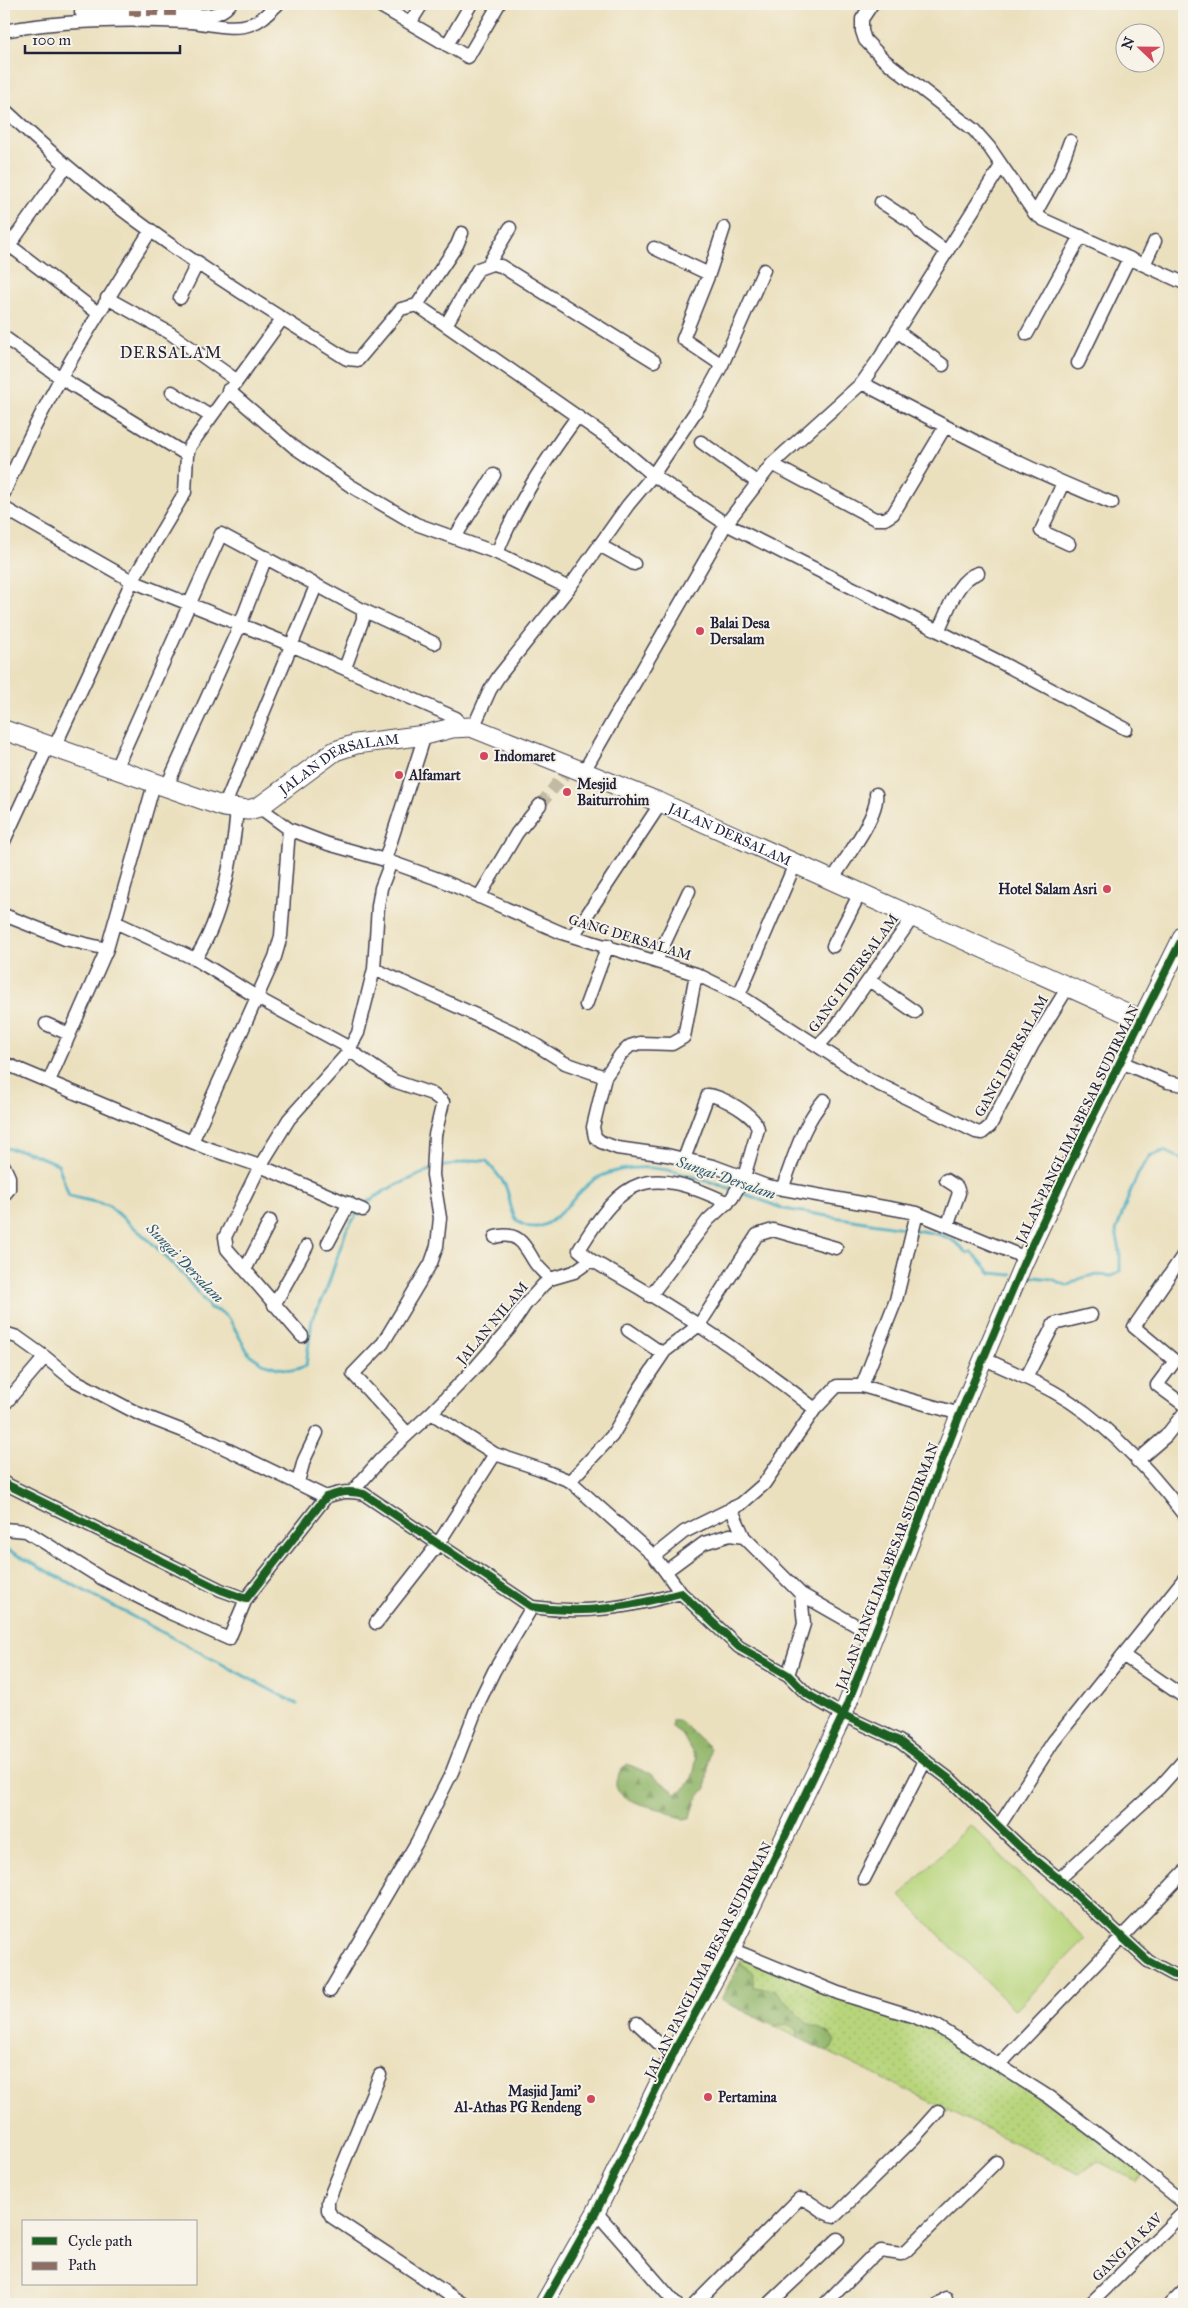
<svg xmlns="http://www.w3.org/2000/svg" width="1188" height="2308" viewBox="0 0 1188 2308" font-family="'IM FELL Great Primer',serif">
<defs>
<pattern id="grass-dots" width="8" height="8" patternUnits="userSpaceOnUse" patternTransform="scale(1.25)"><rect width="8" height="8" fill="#b8d57b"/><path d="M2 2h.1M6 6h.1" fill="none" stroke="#9eb76b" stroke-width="1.8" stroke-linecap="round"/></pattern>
<pattern id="forest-firs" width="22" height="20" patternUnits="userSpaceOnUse" patternTransform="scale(1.25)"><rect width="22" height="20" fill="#92b66b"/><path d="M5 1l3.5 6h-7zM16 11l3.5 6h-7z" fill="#779459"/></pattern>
</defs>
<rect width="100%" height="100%" fill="#f7f3e8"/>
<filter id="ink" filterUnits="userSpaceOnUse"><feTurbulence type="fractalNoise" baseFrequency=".02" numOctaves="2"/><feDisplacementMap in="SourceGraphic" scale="10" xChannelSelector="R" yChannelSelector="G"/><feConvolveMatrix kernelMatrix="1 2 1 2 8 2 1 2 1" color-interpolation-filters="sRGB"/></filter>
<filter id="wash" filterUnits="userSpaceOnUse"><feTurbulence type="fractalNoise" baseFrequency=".0096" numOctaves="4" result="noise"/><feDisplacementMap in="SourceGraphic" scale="20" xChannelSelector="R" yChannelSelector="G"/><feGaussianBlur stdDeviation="1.12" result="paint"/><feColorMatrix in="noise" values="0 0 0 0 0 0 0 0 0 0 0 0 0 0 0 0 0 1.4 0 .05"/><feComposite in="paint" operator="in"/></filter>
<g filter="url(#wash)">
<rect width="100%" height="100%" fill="#ebe0be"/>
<path fill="url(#grass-dots)" stroke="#6d7c5b" d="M744,1955L937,2026L1145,2171L1136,2181L1098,2161L1079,2174L721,2000Z"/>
<path fill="url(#forest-firs)" stroke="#5a6c53" d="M672,1720L680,1721L710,1748L706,1788L696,1800L691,1817C679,1823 675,1813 663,1810C640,1804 595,1796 627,1764L651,1774L676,1793C692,1787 694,1774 696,1759L682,1734L672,1727Z
M740,1963L754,1972L753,1987L775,1990L807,2023L829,2033L836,2041L833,2047L827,2052L797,2037L798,2031L788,2024L774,2026L721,2000Z"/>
<path fill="#b8d57b" stroke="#6d7c5b" d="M970,1825L1085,1939L1015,2010L900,1896Z"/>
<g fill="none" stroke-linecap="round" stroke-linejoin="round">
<path stroke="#41acc0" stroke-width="3" d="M4,1148L25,1151L58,1164L69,1196L108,1205L151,1242L182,1273L210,1308L221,1312L230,1320L249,1354L262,1363L278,1368L293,1370L306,1366L312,1319L325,1294L346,1231L359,1211
M436,1168L473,1160L487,1161C492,1169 501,1177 505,1185C511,1197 509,1219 524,1225C553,1238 574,1189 599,1177C645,1156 689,1175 734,1190
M740,1192L784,1209L909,1229
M363,1205L386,1190L430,1170
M915,1230C936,1233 953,1236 967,1253L972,1252L991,1273L1012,1275
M1026,1276L1052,1279L1068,1286C1082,1275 1094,1274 1112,1276L1120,1271V1251L1116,1231L1129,1195L1138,1174L1150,1156L1164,1151L1180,1158L1184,1163
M4,1548L297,1704"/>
</g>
</g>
<g filter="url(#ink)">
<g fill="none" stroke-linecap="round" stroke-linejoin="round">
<path stroke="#c3baa4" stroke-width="12" stroke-dasharray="12 6" stroke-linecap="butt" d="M540,805L568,770"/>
<g stroke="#403e4f" stroke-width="15">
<path id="minor" d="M86,4L81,12L90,14L129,13L135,4
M182,4L176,13C197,14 216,21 230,4
M377,4L468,57L499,4
M872,4L862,19V31L865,40L883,59L974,130L989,147L1035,214L1044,220L1184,283
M129,13H176
M410,23L422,4
M4,31C65,19 129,19 190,22C210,23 231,31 251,24C262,21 270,11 278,4
M447,45L471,4
M4,109C24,128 45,147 66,165C152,238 252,300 347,359L358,360L401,309L417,305L614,442L653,475L726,524L996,660L1126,729
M881,202L913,223L920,232L947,252
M1035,214L1059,171L1070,141
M9,245L98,313
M654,248L709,274L683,339L722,365
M4,253L66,166
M488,265L510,228
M1144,265L1155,241
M709,274L724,228
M107,298L170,333L236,380
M180,298L198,262
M417,305L457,245L462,233
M446,325L478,269L492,264L501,266L654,361
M897,331L943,365
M1027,334L1081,236
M4,337L61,378L187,455
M1078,363L1129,258
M862,383C944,426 1026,469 1112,503
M228,390L294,447L351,486L416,524L497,553L569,588
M172,392L210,416
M701,442L758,483
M772,464L875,519H885L893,514L945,427
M1063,483L1041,531L1069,544
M4,493C43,400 97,315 151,230
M4,508L132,581L291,645L456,718L461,727
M455,537L494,475
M599,545L634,564
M497,553C517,503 545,461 577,417
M363,610L434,643
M938,631C948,612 956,579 978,573
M473,728L490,690L499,676L569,588L628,505L653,475L700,405L722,365L764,270
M54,748L132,581L185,492L187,455L190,446L282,319
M115,770L221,534L363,610V619L345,668
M584,771L726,524L772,464L862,383L881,356L1001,166
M166,788L240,625L266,557
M224,807L316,586
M259,807L289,829L328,844L385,860L441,880L562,933L696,974L739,995L870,1080L976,1132L982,1133L990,1126L1033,1044L1068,987
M4,841L48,746
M385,860L425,735
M832,880C843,862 880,814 876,794
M479,897L517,833L540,805
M4,915L65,939L107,949L154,784
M115,922L195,959C222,920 233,856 237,810
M573,936L661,803
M833,946L860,893
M195,959L263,1001L350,1048
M656,961L689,891
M374,969L520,1035L565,1063L605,1077
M696,974L684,1037L672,1044L640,1043L630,1046L621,1054L605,1077L593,1127L595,1137L601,1142L617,1148L667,1155L713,1166L767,1186L917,1213L1026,1258
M869,980L915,1012
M739,995L795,864
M586,1005L608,945
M46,1024L69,1034
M818,1046L837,1025L913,917
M349,1050L394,1081L432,1094L443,1102L435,1135L433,1175L440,1218L437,1246L431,1263L383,1343L353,1374L408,1434
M1121,1062L1168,1082L1184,1085
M4,1063L204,1147L260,1166L289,1119L346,1055L358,1033L374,969L378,906L381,888L391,862
M49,1081L107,949
M192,1142L275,957L281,936L289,829
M4,1166L9,1177V1189L4,1195
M946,1180L957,1187L959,1193L948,1224
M782,1189C794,1158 802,1125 824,1100
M495,1237C518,1231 524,1244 534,1261C538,1268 545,1273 550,1279
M328,1243L349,1203
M1184,1254L1134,1327L1175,1361L1157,1385L1184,1405
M591,1260C670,1304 744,1353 815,1409
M245,1270L270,1221
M650,1296L708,1220L732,1198L744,1177L758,1129C756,1115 721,1096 708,1095L684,1159
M274,1305L307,1246
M628,1330L663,1354
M4,1333L17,1337L45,1357
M302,1336L227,1249L225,1237L260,1166L363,1210
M985,1359C1008,1370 1032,1380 1054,1392C1105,1420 1149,1469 1184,1515
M1026,1378L1054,1324L1091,1315
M862,1386L896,1300L917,1213
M4,1405L45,1357L72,1379L137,1413L214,1443L326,1497
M431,1413L475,1368L509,1329L525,1305L543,1285L550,1279L574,1272L591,1260L579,1250C624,1175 648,1165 728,1203
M1137,1461L1166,1436L1184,1413
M570,1481L612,1436L640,1388L665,1351L699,1325L757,1235L773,1230L836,1248
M298,1482L304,1460L317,1433
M4,1483L221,1590L246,1599L326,1497C340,1492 350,1490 364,1494L532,1607C586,1615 629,1607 681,1593L739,1647L788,1675L807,1694L843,1715L899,1741L952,1781L1019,1846L1059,1879L1148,1961L1174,1975L1184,1976
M353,1491L381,1459L431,1413L495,1454L540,1469L570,1481L654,1556
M731,1508L744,1537
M4,1529L26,1531L101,1578L170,1613L229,1639L246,1599
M666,1571L704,1543L730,1535L744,1537L801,1594L873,1635
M681,1593L654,1556L684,1532L741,1504L764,1484L815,1409L837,1386H862L960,1414
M376,1623L438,1544L495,1454
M1124,1656L1184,1697
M788,1675L804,1624L801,1594
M999,1826L1053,1742L1184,1579
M864,1879L925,1761
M1059,1879L1159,1788L1184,1760
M731,1949L838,1993L912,2016L937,2026L1049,2097L1125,2155L1184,2203
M330,1991L417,1842L452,1772L479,1702L494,1671L532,1607
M637,2023L672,2056
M999,2065L1184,1872
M380,2075L328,2201V2210L332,2217L463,2304
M596,2212L676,2304
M695,2304L799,2199C812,2199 821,2215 835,2216L913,2139L938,2111
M769,2304L838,2239
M825,2304L868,2260L881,2251L901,2254L906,2251L996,2162
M939,2304L946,2298
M1090,2304L1184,2212
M1170,2304L1184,2290"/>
</g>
<g stroke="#403e4f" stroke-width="20">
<path id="secondary" d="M544,2304L596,2212L676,2048L731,1949L843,1715L960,1414L1024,1262L1084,1134L1142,1020"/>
</g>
<g stroke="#403e4f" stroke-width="21">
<g id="primary">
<path id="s1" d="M4,730L224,807L248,810L259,807L335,751L356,744L425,735L452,728L471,727L661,803L1142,1020L1184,935"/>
</g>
</g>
<use href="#minor" stroke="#fff" stroke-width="12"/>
<use href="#secondary" stroke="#fff" stroke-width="18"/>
<use href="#primary" stroke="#fff" stroke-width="19"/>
<path stroke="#8d6e63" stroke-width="6" stroke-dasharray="12 6" stroke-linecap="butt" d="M129,13H176"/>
<g stroke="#f7f3e8" stroke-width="11">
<path id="cycleway" d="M4,1483L221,1590L246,1599L326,1497C340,1492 350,1490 364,1494L532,1607C586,1615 629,1607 681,1593L739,1647L788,1675L807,1694L843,1715L899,1741L952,1781L1019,1846L1059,1879L1148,1961L1174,1975L1184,1976
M544,2304L596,2212L676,2048L731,1949L843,1715L960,1414L1024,1262L1084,1134L1184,935"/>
</g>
<use href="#cycleway" stroke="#1b5e20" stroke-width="8"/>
</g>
</g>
<g fill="#d1495b" stroke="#f7f3e8" stroke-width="2">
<circle cx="700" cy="631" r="5"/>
<circle cx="484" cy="756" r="5"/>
<circle cx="399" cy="775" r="5"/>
<circle cx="567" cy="792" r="5"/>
<circle cx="1107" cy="889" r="5"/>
<circle cx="708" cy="2097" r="5"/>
<circle cx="591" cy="2099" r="5"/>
</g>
<g text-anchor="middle" stroke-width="4" stroke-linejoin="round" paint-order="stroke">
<g font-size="14" font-weight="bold" fill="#22223b" stroke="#f7f3e8" text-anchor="start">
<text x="710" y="628">Balai Desa<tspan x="710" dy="16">Dersalam</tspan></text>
<text x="494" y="761">Indomaret</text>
<text x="409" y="780">Alfamart</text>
<text x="577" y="789">Mesjid<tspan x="577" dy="16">Baiturrohim</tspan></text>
<text x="1097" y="894" text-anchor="end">Hotel Salam Asri</text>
<text x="581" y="2096" text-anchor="end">Masjid Jami'<tspan x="581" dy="16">Al-Athas PG Rendeng</tspan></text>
<text x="718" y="2102">Pertamina</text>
</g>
<g font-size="14" fill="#22223b" stroke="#f7f3e8">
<text dy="5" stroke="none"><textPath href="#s1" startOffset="362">JALAN DERSALAM</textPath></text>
<text dy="5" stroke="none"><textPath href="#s1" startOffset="782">JALAN DERSALAM</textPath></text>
<text transform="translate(630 937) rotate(17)" y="5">GANG DERSALAM</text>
<text transform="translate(853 973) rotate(-54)" y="5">GANG II DERSALAM</text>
<text transform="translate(1011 1056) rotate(-61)" y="5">GANG I DERSALAM</text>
<text transform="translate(1077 1124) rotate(-64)" y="5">JALAN PANGLIMA BESAR SUDIRMAN</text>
<text transform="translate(492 1323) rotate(-50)" y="5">JALAN NILAM</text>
<text transform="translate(887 1566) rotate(-69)" y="5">JALAN PANGLIMA BESAR SUDIRMAN</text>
<text transform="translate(708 1960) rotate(-63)" y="5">JALAN PANGLIMA BESAR SUDIRMAN</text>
<text transform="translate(1127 2247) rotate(-44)" y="5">GANG IA KAV</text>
</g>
<g font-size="15" font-style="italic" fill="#2e5970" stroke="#f7f3e8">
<text transform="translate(726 1178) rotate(19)" y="5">Sungai Dersalam</text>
<text transform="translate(185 1263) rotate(46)" y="5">Sungai Dersalam</text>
</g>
<g font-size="16" letter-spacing="1" fill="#22223b" stroke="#f7f3e8">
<text x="171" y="358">DERSALAM</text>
</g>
</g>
<rect width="1188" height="2308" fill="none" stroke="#f7f3e8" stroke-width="20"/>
<rect x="22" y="2220" width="175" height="65" fill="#f7f3e8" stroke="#a29fa3"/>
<rect x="32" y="2237" width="25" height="8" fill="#1b5e20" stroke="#a29fa3"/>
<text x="68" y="2246" font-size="15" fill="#22223b">Cycle path</text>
<rect x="32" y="2262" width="25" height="8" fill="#8d6e63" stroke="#a29fa3"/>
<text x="68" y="2270" font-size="15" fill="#22223b">Path</text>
<g transform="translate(1140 48) rotate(292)"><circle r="24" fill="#f7f3e8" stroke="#a29fa3"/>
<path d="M0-4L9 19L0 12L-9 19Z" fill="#d1495b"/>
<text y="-8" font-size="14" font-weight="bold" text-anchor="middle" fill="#22223b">N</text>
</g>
<path d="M25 45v8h155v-8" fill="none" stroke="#22223b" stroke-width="2.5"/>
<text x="32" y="45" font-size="15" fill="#22223b" stroke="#f7f3e8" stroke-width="4" paint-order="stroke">100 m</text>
</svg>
